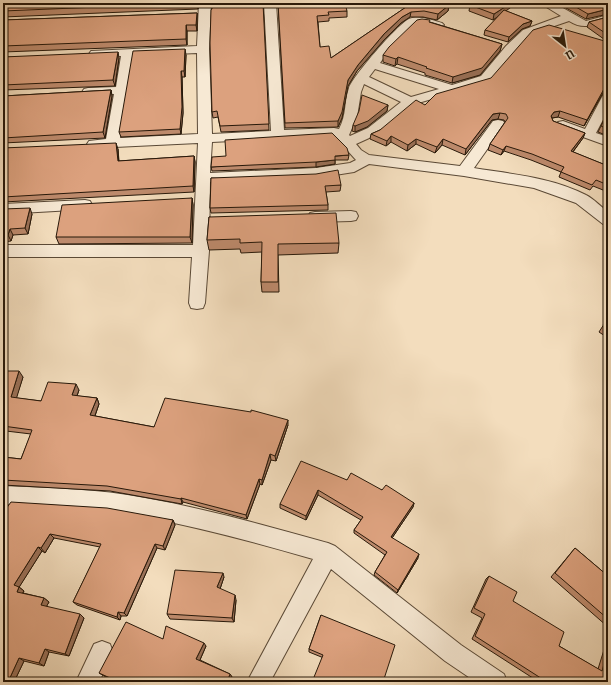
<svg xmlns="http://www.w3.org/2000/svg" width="611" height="685" viewBox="0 0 611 685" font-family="'IM FELL French Canon',serif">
<rect width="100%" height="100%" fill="#f3ddbd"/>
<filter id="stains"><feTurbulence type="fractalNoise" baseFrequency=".005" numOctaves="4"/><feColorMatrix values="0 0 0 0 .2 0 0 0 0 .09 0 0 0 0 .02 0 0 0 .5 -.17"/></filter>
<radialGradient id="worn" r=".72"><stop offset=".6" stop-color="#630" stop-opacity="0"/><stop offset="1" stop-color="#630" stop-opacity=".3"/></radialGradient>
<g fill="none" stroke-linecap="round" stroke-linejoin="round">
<g stroke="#5a4936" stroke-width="2">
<path id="minor" d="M199,3H211L209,49L212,134L271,131L264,3H276L284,130L334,128L339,129C347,114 344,102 349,88C353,76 398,24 409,19C419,15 432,20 442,23L444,25L442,27C433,30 424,24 415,25L387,53L380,63L452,85L481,76L506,46L523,30L561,16L540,3H554L586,21L608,15V21C593,25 583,30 569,21L531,34L514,52L489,82L415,104L378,134L356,144L361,150L369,155L460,166L493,121L498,120L503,121L505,124L474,168C510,174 552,177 586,195C594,199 601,207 608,212V225L603,224L576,203L534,188L464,176L369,164L354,172L316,178L210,182L209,251L205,303L203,308L197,309L191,308L189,303L192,257H3V245H193L198,143L94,148L89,147L87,144L89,141L106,139L114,94L84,95L82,92L84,89L88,88L116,87L121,56L95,58L91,57L89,54L91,51L197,46ZM197,53L198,134L120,138L133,56ZM375,69L439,89L411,97L369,77ZM364,84L401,102L368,128L350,136L349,135L357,117L361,92ZM332,136L339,141L356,160L350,163L316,168L210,173L212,142Z
M608,93V110L596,133L608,137V146L558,128L556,125L558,122L563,121L585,129L602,97L604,94Z
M85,200L90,201L92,205L90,209L3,214V204Z
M351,211L356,212L358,216L356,220L351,221L315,222L310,221L308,217L310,213L315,212Z
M3,486C50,488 99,489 145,498C207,509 267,526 328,543L335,546L461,645L504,674L507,682H476L445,661L331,569L270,682H247L313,559C258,543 202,528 145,517C99,508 50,507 3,504Z
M102,641L110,644L113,652L99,682H76L94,644Z"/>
</g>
<use href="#minor" fill="#f7e9d4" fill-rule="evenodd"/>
</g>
<path fill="#bd8a6c" stroke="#271809" d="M3,3H199L198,9L3,17Z
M263,3L269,130L221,132L218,117L213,118L212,112V4Z
M278,3L347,11V17L329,18V21L318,22L320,47L331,58L412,3L449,5L448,11L437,20L423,17H410L401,23L384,40L357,71L348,86L342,118L338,127L285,128Z
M557,3H608L586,19Z
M470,5L506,11L532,21L530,26L522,29L508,42L484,35L485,30L498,17L493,20L469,11Z
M197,13V31H187V45L3,52V20Z
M608,17V42L587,27L589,22Z
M430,22L502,44L500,51L480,75L452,83L425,75V73L397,64L395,66L383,62V55Z
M186,55L185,77H182L183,113L181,134L121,137L119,132Z
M3,57L119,58L115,86L3,90Z
M111,90L112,96L105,138L3,143V96Z
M603,93L584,126L558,117L552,118L553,121L585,133L583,138L573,152L608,166V192L593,186L590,190L559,177L561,172L531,160L504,151L501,155L488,150L490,144L505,122L504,120L498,119L492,120L465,155L442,145L435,153L416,144L407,151L391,142L386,146L370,139L371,134L380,130L425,105Z
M388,105L387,111L367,127L355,132L352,131L353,125Z
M608,112V136L598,132Z
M3,148L118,149L119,161L194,156L195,162L194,192L3,202Z
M349,155L348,160H335V164L316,167L212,171L211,167Z
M211,178L341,185L340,191L326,192L328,205V210L211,213L210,208Z
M192,198L193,205L192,243L59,244L56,237Z
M3,209L32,214L28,234L13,235L11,241L3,242Z
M209,217L339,243L338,253L278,255L279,292H262L261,282L262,252L241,253L240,249L209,250L207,240Z
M608,318V338L599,332Z
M3,371L23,377L16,398L41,401L79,390L77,396L97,398L99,404L95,416L154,427L288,425L276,461L271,460L262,485L260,484L247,519L183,502L182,504L110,491L3,485V457L21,459L31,434L6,431L3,439Z
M347,480L382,490L414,503L413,507L392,538L418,558L397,593L374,575L375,572L385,555L354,533V530L361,520L318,495L306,520L280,508V504Z
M3,513L173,520L175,525L165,550L157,548L127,616H121L120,620L77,605L73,602L100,547L54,538L45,553L42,551L19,587L24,591L23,593L44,598L49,602L46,607L84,618L69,656L49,652L44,666L24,661L14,682H3Z
M575,548L608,576V627L551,577Z
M489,576L513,601L559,646L598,669L608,637V682H539L472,639L482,618L471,612L486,579Z
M224,577L220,589L236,600L234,622L170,619L167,614Z
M321,615L383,682L309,652V649Z
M163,639L206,646L200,660L230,674L232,677L230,682H117L104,676L99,673Z"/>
<path fill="#9a7158" stroke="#271809" d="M197,3H199L198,9Z
M511,3H517L493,20L494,14Z
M449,5L448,11L437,20L438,14Z
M608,9V14L586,19L588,14Z
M411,12L410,17L401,23L384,40L357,71L348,86L342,118L338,127V121L348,80L358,65L384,34L402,17Z
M197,13V31L196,25Z
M532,21L530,26L522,29L508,42L509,37L523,24Z
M186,25L187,31V45L186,39Z
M502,44L500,51L480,75L452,83L453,77Z
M185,49L186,55L185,77L184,71Z
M118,52L119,58L115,86L113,80Z
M398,57L397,64L395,66L396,59Z
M181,71L182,77L183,113L181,134L180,129Z
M605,87H608V92L603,93L584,126L587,120Z
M111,90L112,96L105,138L103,132Z
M388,105L387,111L367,127L355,132V126Z
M560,111L558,117L552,118L551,116L554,112Z
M500,113L498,119L492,120L465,155L466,149L493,114Z
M585,133L583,138L569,157L571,151Z
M391,136V142L386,146L387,141Z
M416,139V144L407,151L408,145Z
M443,139L442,145L435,153L437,147Z
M116,143L118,149L119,167L118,161Z
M506,146L504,151L501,155L503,150Z
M194,156L195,162L194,192L193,186Z
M335,160V164L316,167V162Z
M192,198L193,205L192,243L190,237Z
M30,208L32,214L28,234L25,228Z
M10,229L13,235L11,241L8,235Z
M19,371L23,377L15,403L11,397Z
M76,384L79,390L75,401L72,395Z
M97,398L99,404L93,421L90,415Z
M288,420V425L276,461L275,456Z
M3,428L6,431L3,439Z
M270,454L271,460L262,485V480Z
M259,479L260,484L247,519L246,515Z
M318,490V495L306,520V516Z
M181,498L183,502L182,504L181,499Z
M414,503L413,507L390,541L391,537Z
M173,520L175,525L165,550L163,546Z
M50,534L54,538L45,553L41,548Z
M155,544L157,548L127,616L124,613Z
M38,547L42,551L18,589L14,585Z
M419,554L418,558L397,593L398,590Z
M223,573L224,577L219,592L217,587Z
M19,587L24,591L21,595L17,592Z
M235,595L236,600L234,622L232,618Z
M44,598L49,602L45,609L41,605Z
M118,612L121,616L120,620L117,617Z
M80,614L84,618L69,656L65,654Z
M204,643L206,646L199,662L196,659Z
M45,649L49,652L44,666L39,663Z
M19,658L24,661L14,682H8Z
M230,674L232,677L230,682H227Z"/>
<path fill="#dca17e" stroke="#271809" d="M3,3H193L3,11Z
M227,3H263L269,124L220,126L217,111L212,112L210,43L211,10L213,7L212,4Z
M278,3H345L347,11L328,12L329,15L317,16L320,47L329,46L331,58L412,3H444L449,5L438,14L424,11L411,12L402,17L384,34L358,65L348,80L342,112L338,121L285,123Z
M473,3H511L494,14L470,5Z
M569,3H608V9L588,14Z
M504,10L532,21L523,24L509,37L485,30Z
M197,13L196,25H186V39L3,46V20Z
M608,17V35L589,22Z
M422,19L430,20L429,22L502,44L482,68L453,77L426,68L427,67L398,57L396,59L383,55L389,47L417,20Z
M549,25L608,42V87H605L587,120L560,111L554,112L551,116L553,121L585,133L571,151L608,166V185L596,180L592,185L561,172L564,167L532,154L506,146L503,150L490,144L508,118L506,114L500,113L493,114L466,149L443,139L437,147L416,139L408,145L391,136L387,141L371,134L380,130L416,100L425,105L436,94L491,78L533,30Z
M185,49L184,71H181L182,107L180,129L119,132L133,51Z
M118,52L113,80L3,85V57Z
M111,90L103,132L3,138V96Z
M362,95L388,105L368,121L355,126L353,125L359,111Z
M608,112V129L601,126Z
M332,133L347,148L349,155L335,156V160L316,162L211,167L212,157L226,156L225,140Z
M116,143L118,161L194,156L193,186L3,197V148Z
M338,170L341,185L325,186L328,205L210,208L211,178L316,174Z
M192,198L190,237H56L62,205Z
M30,208L25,228L10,229L8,235L3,236V209Z
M336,213L339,243L278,244V282H261L262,242L240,243V239L207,240L209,217Z
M608,318V327L603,325Z
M3,371H19L11,397L41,401L48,382L76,384L72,395L97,398L90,415L154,427L165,398L251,412V410L288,420L275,456L270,454L262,480L259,479L246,515L181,498V499L107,486L3,480V457L21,459L32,430L3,426Z
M301,461L347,480L351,473L382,490L386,485L414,503L391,537L419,554L398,590L375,572L387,552L354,530L363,517L318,490L306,516L280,504Z
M11,502L107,508L173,520L163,546L155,544L124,613L118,612L117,617L73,602L101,544L50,534L41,548L38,547L14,585L19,587L17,592L44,598L41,605L80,614L65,654L45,649L39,663L19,658L8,682H3V513Z
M575,548L608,576V619L555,573Z
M175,570L223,573L217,587L235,595L232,618L167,614Z
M489,576L517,592L513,601L564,632L559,646L602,671L608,650V682H547L475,636L485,614L474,608Z
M321,615L395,645L383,682H312L323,655L309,649Z
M126,622L163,639L166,626L204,643L196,659L230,674L227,682H119L99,673Z"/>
<rect width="611" height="685" fill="none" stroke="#f3ddbd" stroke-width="16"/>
<rect x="4" y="4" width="603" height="677" fill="none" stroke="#271809" stroke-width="2"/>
<rect x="8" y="8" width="595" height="669" fill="none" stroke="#271809"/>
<g transform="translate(565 46) rotate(150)" stroke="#f7e9d4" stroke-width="3" paint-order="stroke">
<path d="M0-3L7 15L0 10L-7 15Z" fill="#271809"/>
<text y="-6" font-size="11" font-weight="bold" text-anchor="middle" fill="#271809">U</text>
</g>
<rect width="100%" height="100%" filter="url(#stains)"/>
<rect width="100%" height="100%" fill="url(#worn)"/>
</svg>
